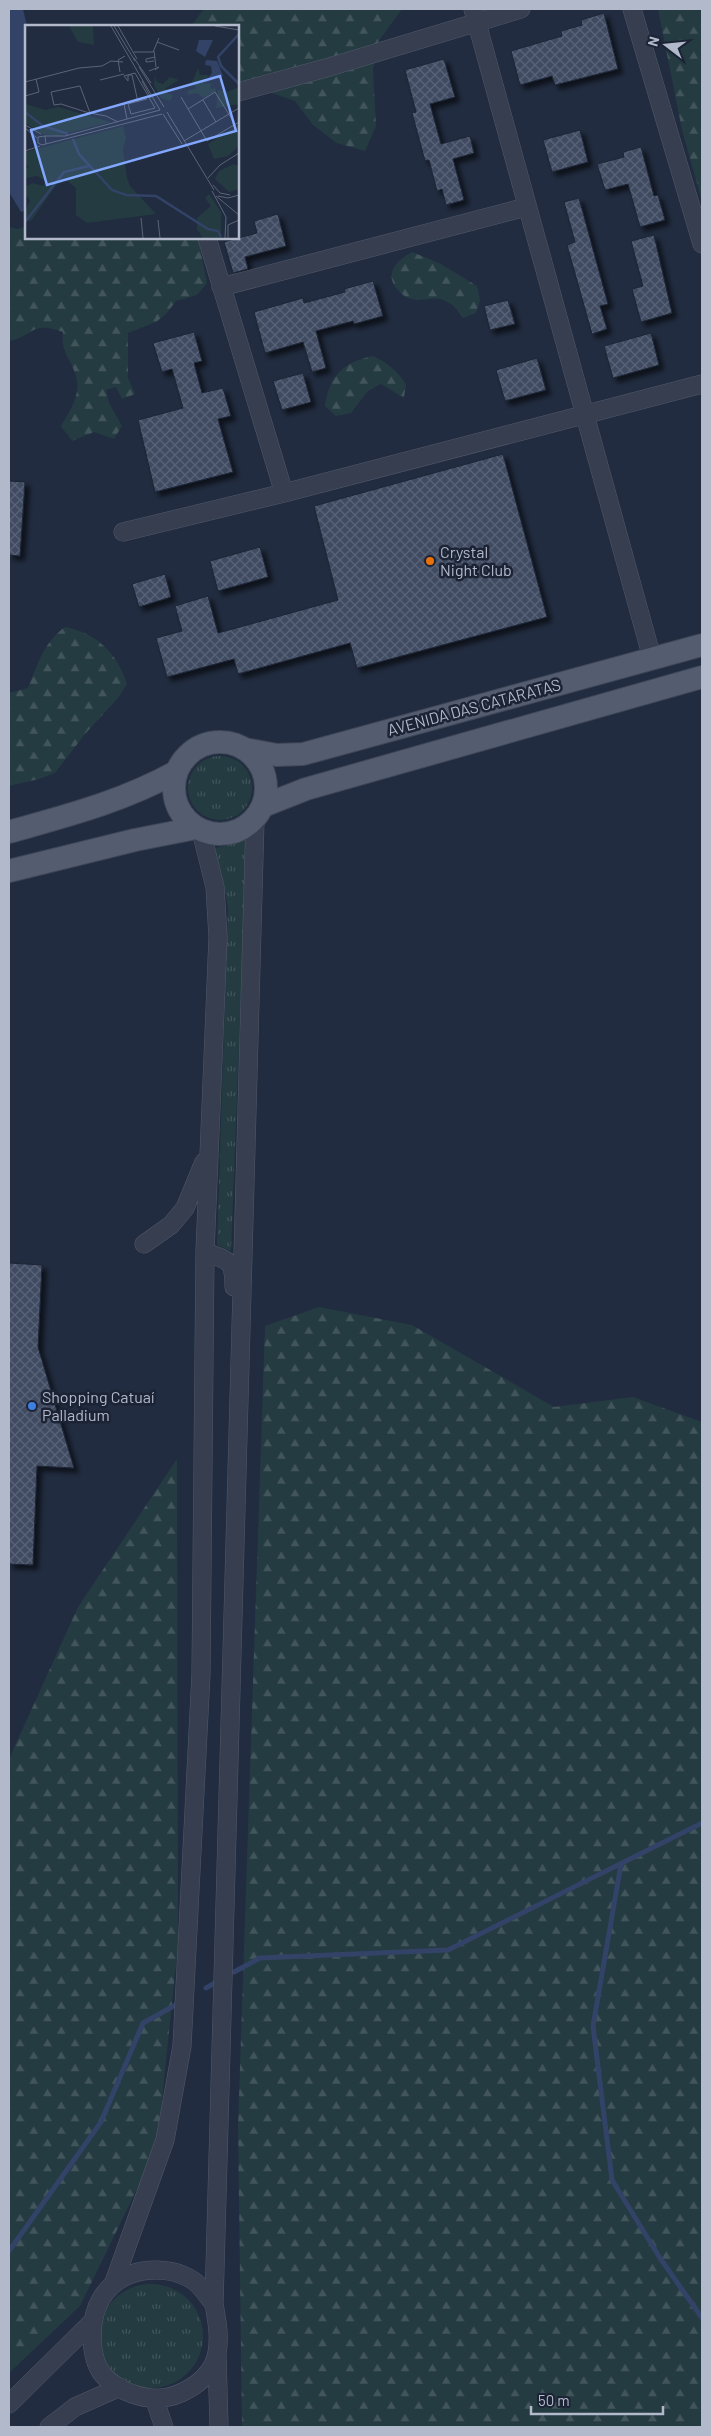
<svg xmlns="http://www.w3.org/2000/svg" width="711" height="2436" viewBox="0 0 711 2436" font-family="Barlow,sans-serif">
<defs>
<pattern id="grass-tufts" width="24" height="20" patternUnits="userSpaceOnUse" patternTransform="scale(1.25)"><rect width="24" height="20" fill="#243b41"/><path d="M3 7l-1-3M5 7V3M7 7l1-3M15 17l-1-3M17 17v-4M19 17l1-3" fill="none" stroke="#41555b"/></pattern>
<pattern id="forest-firs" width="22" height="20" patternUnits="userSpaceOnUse" patternTransform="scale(1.25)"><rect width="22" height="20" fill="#243b41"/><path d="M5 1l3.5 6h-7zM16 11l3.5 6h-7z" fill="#41555b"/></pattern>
<pattern id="building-cross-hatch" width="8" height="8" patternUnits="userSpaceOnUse" patternTransform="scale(1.25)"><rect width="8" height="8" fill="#404b62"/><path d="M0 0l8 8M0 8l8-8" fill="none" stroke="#596377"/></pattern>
<filter id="shadow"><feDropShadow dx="4.5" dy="4.5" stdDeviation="2.5" flood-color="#0009"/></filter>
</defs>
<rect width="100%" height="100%" fill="#212c40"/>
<path fill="url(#grass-tufts)" d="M188 788a32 32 0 1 1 64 0a32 32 0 1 1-64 0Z
M247,836L231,1251L217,1245L228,907L221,871L211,849L231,844Z
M99 2336a52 52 0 1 1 104 0a52 52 0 1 1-104 0Z"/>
<path fill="url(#forest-firs)" d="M204,9H402L378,42L373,70L376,126L365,151L337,143L313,125L295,101L266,91L238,88V26H191Z
M658,9H702V201L682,130Z
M9,227L17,229L26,227V238H198L207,283L197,295L176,301L167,313L156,322L128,333V378L135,394L122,399L116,387L106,390L109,403L122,426L114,439L94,432L72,441L61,426C68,414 80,396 77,381C74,361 60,354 63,332C31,320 34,336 9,341Z
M412,252L439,263L477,286L480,300L476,313L463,318C457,310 454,304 443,300C433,296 422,302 412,299C406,298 400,293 396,288C384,272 398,260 412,252Z
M373,356C388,363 396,370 406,384L404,398L381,384L368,391L351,413L336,416L325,406C329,376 343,362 373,356Z
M65,627C97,633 117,653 127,684L118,698L85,734L55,773L39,779L9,786V693L28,688C38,664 43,643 65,627Z
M319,1307L412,1325L554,1407L633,1397L702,1422V2427H242L238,2126L265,1326Z
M177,1459L178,1945L157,2148L80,2306L9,2373V1759L78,1607Z"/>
<path fill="#324367" d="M9,9H23L27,26L26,210L21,212L9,192Z"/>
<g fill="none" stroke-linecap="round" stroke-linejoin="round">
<path stroke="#324367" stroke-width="5" d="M621,1864L593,2026L612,2180L660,2258L702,2318
M234,1972L260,1958L448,1950L702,1823
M206,1988L215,1983
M9,2251L101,2122L143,2023L181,2002"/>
</g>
<path fill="url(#building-cross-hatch)" stroke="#1d2536" filter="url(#shadow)" d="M604,13L618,69L555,85L552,76L520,85L511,51L562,36L561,31L582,25L581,20Z
M444,59L455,97L430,104L441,144L470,136L474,153L453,159L464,200L446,205L442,189L437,191L429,160L425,161L412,113L416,112L405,70Z
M580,130L588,162L552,172L543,140Z
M641,147L654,196L658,195L665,220L640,227L628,184L605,190L597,164L624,157L623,152Z
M579,198L608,304L600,306L607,329L592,334L567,245L575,242L564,202Z
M278,214L286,246L245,257L248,269L233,273L224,242L257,233L254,221Z
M654,235L672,313L641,322L632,289L643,286L631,241Z
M373,281L383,316L354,324L353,321L316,331L326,368L312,372L303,342L265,353L254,312L303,298L304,303L345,292L344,289Z
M508,300L515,324L490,330L484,306Z
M194,332L202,361L194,363L202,393L223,388L231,416L218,419L233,472L155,492L138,420L183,408L172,369L162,372L153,343Z
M651,333L659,365L613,378L604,346Z
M537,358L546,390L505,401L496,370Z
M303,373L311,402L282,410L273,381Z
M503,454L547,617L357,668L350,643L238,674L234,659L167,677L156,638L182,631L175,606L208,596L218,633L338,600L314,506Z
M9,481L25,482L20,556L9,555Z
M260,547L268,577L218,591L210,561Z
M165,574L171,597L139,607L132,584Z
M9,1263L42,1265L38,1347L74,1468L37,1466L33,1565L9,1564Z"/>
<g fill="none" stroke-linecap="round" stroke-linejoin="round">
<g stroke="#51596a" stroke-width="19">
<path id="minor" d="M473,9L652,658
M632,9L702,244
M238,92L326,68L521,9
M207,238L284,493
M221,287L526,207
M123,532L284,493L702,384
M144,1244L171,1225L185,1208L204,1162
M205,1252C229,1261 234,1259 234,1287
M113,2285L165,2140L182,2046L201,1674L205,1252L218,937L215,887L201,831
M214,2304C208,2297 202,2287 194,2281C166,2262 119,2267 101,2299C89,2319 88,2361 106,2378C118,2389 134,2396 150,2398C177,2401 212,2381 217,2353C220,2337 217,2321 214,2304L255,820
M217,2355L219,2427
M154,2398L164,2427
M9,2404L93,2321
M49,2427L75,2407L120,2387"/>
</g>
<g stroke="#3f4758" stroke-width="24">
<path id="major" d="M174 788a46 46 0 1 1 92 0a46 46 0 1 1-92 0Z
M244,749L277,755L303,754L702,645
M263,806L306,789L702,677
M9,832C69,815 121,802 176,772
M9,871L135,840L196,828"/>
</g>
<use href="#minor" stroke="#363e4f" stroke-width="18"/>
<use href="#major" stroke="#545d70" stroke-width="22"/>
</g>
<circle fill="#e8710a" stroke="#1b2334" stroke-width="2" cx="430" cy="561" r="5"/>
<circle fill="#3f7fe0" stroke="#1b2334" stroke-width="2" cx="32" cy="1406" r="5"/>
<g text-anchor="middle" stroke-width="5" stroke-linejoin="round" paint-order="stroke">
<g font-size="16" fill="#b2b9ca" stroke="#1b2334" text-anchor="start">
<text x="440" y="558">Crystal<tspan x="440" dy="18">Night Club</tspan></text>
<text x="42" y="1403">Shopping Catuaí<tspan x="42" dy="18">Palladium</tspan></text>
</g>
<g font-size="16" fill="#b2b9ca" stroke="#1b2334">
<text transform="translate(474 707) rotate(-15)" y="6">AVENIDA DAS CATARATAS</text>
</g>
</g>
<g transform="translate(25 25)">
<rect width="214" height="214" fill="#212c40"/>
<path d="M44,1H68L69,20L53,17ZM173,43L175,50H184L178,59L186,58L185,64L190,63L191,66L178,73L172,68L163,70L162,66L171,63L167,57ZM130,50L132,57L138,59L145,52L154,55L141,63L142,68L148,70L145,76L136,73L129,60ZM214,62V79L191,83L193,65L202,67ZM0,79L21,85L33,82L86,97L32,111L18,109L0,98ZM214,100V121L203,131L189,134L183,119ZM98,101L101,113L98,125L102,153L105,161L131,189L62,198L51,190V163L41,155L31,160L6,196L1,195L0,186L5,176L1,170V161L8,158L18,161L21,156L12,151L0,153V143L4,142L0,139V127ZM209,139L214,141V164L204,167L190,154L194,146ZM184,169L196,187V213H178L172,204V193L186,181L180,173Z" fill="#243b41"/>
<path d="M174,15H188L180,32L171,26ZM181,35L192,36L198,51L179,58L187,48L186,41L180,40Z" fill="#324367"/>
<path fill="none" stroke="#324367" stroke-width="2.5" d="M214,9L193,32L196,41L214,59M0,87L18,101L43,109M48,114L54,129L87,165L101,170L131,171L183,204L193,206L196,212M0,197L39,147L64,141"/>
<path fill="none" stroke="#5b6477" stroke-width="1" d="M86,1L135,85M89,1L110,36M93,1L112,34M190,1L214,5M132,17L154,25M129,26L131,42M109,27H128L134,13M109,33L126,58M129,36L121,37V34L130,32M114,42L139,82M124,46L134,42L130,45M95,47L93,35L100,31M75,55L99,49M103,56L99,51L110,48L130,83L106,89L103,79M103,56V50H107L113,77M117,56L126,73M0,57L54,43L77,41L86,36L98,37M0,71L14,67L11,54M156,72L182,116L214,97M178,75L191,97M99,79L102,94M103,79L122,74M163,84L190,67L210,99M142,87L189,165M65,88L55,61L26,67L29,80L36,79L61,87L65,88L81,91L93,97M138,89L157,119M0,100L16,109M0,103L12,113M20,111H40L135,85M159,116L214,83M21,119L20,111L13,112V118L17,120L137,89M0,126L15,121M183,153L195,140L214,128M188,160L195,168L205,170M187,166L201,192L200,213M191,171L214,190M193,171L203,173L214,170M116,193L118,213M133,195L135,213M203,213V200L214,195"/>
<path fill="#82a7ff" fill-opacity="0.15" stroke="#82a7ff" stroke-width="2.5" d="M195,51L211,106L22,160L6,105Z"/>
<rect width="214" height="214" fill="none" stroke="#b2b9ca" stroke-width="2.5"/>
</g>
<rect width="711" height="2436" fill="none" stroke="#b2b9ca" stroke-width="20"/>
<g transform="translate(666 45) rotate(286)" stroke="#1b2334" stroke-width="4" paint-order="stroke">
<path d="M0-4L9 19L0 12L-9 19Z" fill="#b2b9ca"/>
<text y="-8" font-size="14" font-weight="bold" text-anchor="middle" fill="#b2b9ca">N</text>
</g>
<path d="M531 2406v8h132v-8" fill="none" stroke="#b2b9ca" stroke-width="2.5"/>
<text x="538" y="2406" font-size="15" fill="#b2b9ca" stroke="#1b2334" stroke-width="4" paint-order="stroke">50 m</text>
</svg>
